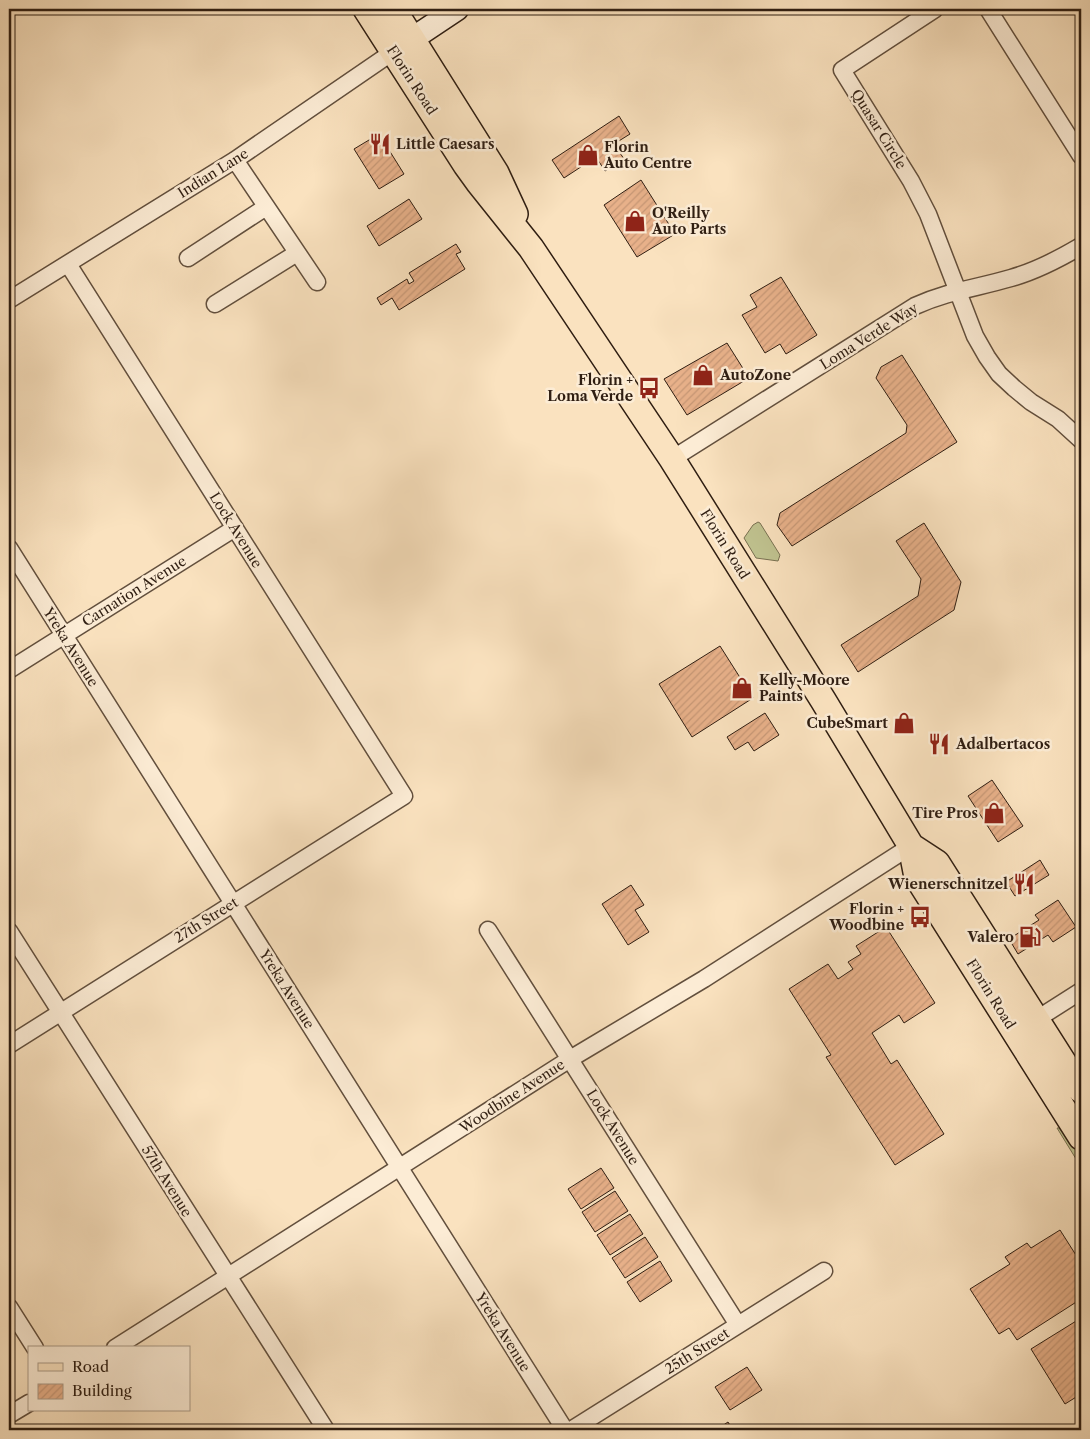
<svg xmlns="http://www.w3.org/2000/svg" width="1090" height="1439" viewBox="0 0 1090 1439" font-family="'Libre Caslon Text',serif">
<defs>
<pattern id="building-hatch" width="6" height="6" patternUnits="userSpaceOnUse" patternTransform="scale(1.25)"><rect width="6" height="6" fill="#e8b18a"/><path d="M-1 1l2-2M0 6l6-6M5 7l2-2" fill="none" stroke="#c79876"/></pattern>
</defs>
<rect width="100%" height="100%" fill="#fae2bf"/>
<filter id="stains"><feTurbulence type="fractalNoise" baseFrequency=".004" numOctaves="4"/><feColorMatrix values="0 0 0 0 .2 0 0 0 0 .09 0 0 0 0 .02 0 0 0 .5 -.17"/></filter>
<radialGradient id="worn" r=".72"><stop offset=".6" stop-color="#630" stop-opacity="0"/><stop offset="1" stop-color="#630" stop-opacity=".3"/></radialGradient>
<path fill="#c0c390" stroke="#787051" d="M758,522L760,523L780,555L778,561L756,558L744,538L753,525Z
M1057,1128H1059C1067,1138 1081,1152 1081,1167Z"/>
<path fill="url(#building-hatch)" stroke="#2f1e12" d="M619,116L630,134L614,144L624,159L605,171L596,157L564,178L552,160Z
M379,134L404,174L379,189L354,149Z
M641,180L675,234L637,257L604,205Z
M409,199L422,219L379,246L367,226Z
M456,244L461,252L456,254L465,269L399,310L392,298L381,305L377,298L407,279L409,284L414,281L409,273Z
M781,277L817,335L786,354L780,344L765,353L742,315L757,307L750,295Z
M727,343L749,378L687,415L664,379Z
M902,355L957,442L792,546L777,525L780,513L906,433L907,425L876,378L881,367Z
M924,523L961,582L954,610L858,672L841,645L918,596L921,579L896,541Z
M720,646L753,698L692,737L659,684Z
M765,713L779,735L754,751L748,742L735,750L727,737Z
M992,780L1023,826L998,842L968,796Z
M1040,860L1049,875L1015,896L1006,882Z
M631,885L644,905L635,910L649,932L628,945L602,904Z
M1058,900L1076,927L1053,942L1048,935L1018,954L1009,939L1039,920L1035,915Z
M886,927L935,1003L904,1023L899,1015L872,1033L891,1064L897,1060L944,1134L895,1165L826,1057L831,1055L789,989L828,964L838,979L853,969L848,962L861,954L856,946Z
M601,1168L614,1188L581,1209L568,1189Z
M615,1191L628,1211L595,1232L582,1212Z
M630,1214L643,1234L610,1255L597,1235Z
M1060,1230L1081,1263V1299L1017,1340L1009,1328L999,1334L970,1289L1010,1264L1005,1257L1027,1243L1031,1248Z
M645,1237L658,1257L625,1278L612,1258Z
M660,1261L672,1281L640,1302L627,1282Z
M1081,1318V1394L1065,1404L1031,1349Z
M747,1367L762,1390L730,1410L715,1387Z
M728,1422L733,1430H716Z"/>
<g fill="none" stroke-linecap="round" stroke-linejoin="round">
<g stroke="#624f3d" stroke-width="19">
<path id="street" d="M935,9L842,70L911,181L928,214L975,336L987,357L999,374L1014,388L1031,402L1058,419L1081,440
M988,9L1081,156
M235,160L317,282
M188,258L266,207
M9,300L235,160L400,47
M215,304L297,253
M672,459L915,306C948,291 977,288 1011,278C1036,271 1059,259 1081,246
M9,548L565,1430
M9,670L235,528
M488,930L738,1325
M9,931L326,1430
M1037,1019L1081,991
M9,1045L404,796L68,264
M9,1307L35,1348
M115,1348L570,1059L704,979L911,846
M9,1415L29,1403
M571,1430L824,1271"/>
</g>
<g stroke="#2f1e12" stroke-width="25">
<path id="secondary" d="M412,39L457,9"/>
</g>
<g stroke="#2f1e12" stroke-width="28">
<path id="primary" d="M366,9L466,165L479,183L531,248L672,459L823,700L893,816L911,846L917,877L1081,1137
M393,9L496,173L515,214
M911,846L937,863L1081,1090"/>
</g>
<use href="#street" stroke="#fcecd5" stroke-width="16"/>
<use href="#secondary" stroke="#fcecd5" stroke-width="22"/>
<use href="#primary" stroke="#fae2bf" stroke-width="25"/>
</g>
<defs>
<g id="restaurant-bare" transform="scale(1.725)"><path d="M-5-6h1v4h1v-4h1v4h1v-4h1v5L-1.5 .5V6h-2V.5L-5-1ZM5-6V6H3V1.5H1.5Q1.5-4 5-6Z" fill="#8f2418" stroke="#fcecd5" stroke-width="2.5" paint-order="stroke"/></g>
<g id="shop-bare" transform="scale(1.725)"><path d="M-5-2.5h2.3a2.7 3.5 0 0 1 5.4 0H5L5.5 6h-11ZM-1.5-2.5h3a1.5 2.3 0 0 0-3 0Z" fill="#8f2418" stroke="#fcecd5" stroke-width="2.5" paint-order="stroke"/></g>
<g id="bus-bare" transform="scale(1.725)"><path d="M-5-6H5V4H4V6H2V4H-2V6H-4V4H-5ZM-3.5-4V0h7V-4ZM-3.5 1.2v1.5H-2V1.2ZM2 1.2v1.5H3.5V1.2Z" fill="#8f2418" stroke="#fcecd5" stroke-width="2.5" paint-order="stroke"/></g>
<g id="fuel-bare" transform="scale(1.725)"><path d="M-5.5-6h7V0h2V4h1.3V-2.5L3-4.5l.8-.8L6-3V5H2.5V1h-1V6h-7ZM-4.2-4.7v3.2H.2V-4.7Z" fill="#8f2418" stroke="#fcecd5" stroke-width="2.5" paint-order="stroke"/></g>
</defs>
<g fill-rule="evenodd">
<use href="#restaurant-bare" x="380" y="144"/>
<use href="#shop-bare" x="588" y="155"/>
<use href="#shop-bare" x="635" y="221"/>
<use href="#shop-bare" x="703" y="375"/>
<use href="#bus-bare" x="649" y="388"/>
<use href="#shop-bare" x="742" y="688"/>
<use href="#shop-bare" x="904" y="723"/>
<use href="#restaurant-bare" x="939" y="744"/>
<use href="#shop-bare" x="994" y="813"/>
<use href="#restaurant-bare" x="1024" y="884"/>
<use href="#bus-bare" x="920" y="917"/>
<use href="#fuel-bare" x="1030" y="937"/>
</g>
<g text-anchor="middle" stroke-width="5" stroke-linejoin="round" paint-order="stroke">
<g font-size="14" fill="#2f1e12" stroke="#fcecd5">
<text transform="translate(412 80) rotate(57)" y="5">Florin Road</text>
<text transform="translate(879 129) rotate(58)" y="5">Quasar Circle</text>
<text transform="translate(213 173) rotate(-32)" y="5">Indian Lane</text>
<text transform="translate(869 336) rotate(-32)" y="5">Loma Verde Way</text>
<text transform="translate(236 530) rotate(58)" y="5">Lock Avenue</text>
<text transform="translate(725 544) rotate(58)" y="5">Florin Road</text>
<text transform="translate(134 591) rotate(-32)" y="5">Carnation Avenue</text>
<text transform="translate(71 647) rotate(58)" y="5">Yreka Avenue</text>
<text transform="translate(206 920) rotate(-32)" y="5">27th Street</text>
<text transform="translate(287 989) rotate(58)" y="5">Yreka Avenue</text>
<text transform="translate(991 994) rotate(58)" y="5">Florin Road</text>
<text transform="translate(512 1096) rotate(-33)" y="5">Woodbine Avenue</text>
<text transform="translate(613 1127) rotate(58)" y="5">Lock Avenue</text>
<text transform="translate(167 1181) rotate(58)" y="5">57th Avenue</text>
<text transform="translate(503 1332) rotate(58)" y="5">Yreka Avenue</text>
<text transform="translate(697 1351) rotate(-32)" y="5">25th Street</text>
</g>
<g font-size="14" font-weight="bold" fill="#2f1e12" stroke="#fcecd5" text-anchor="start">
<text x="396" y="149">Little Caesars</text>
<text x="604" y="152">Florin<tspan x="604" dy="16">Auto Centre</tspan></text>
<text x="652" y="218">O'Reilly<tspan x="652" dy="16">Auto Parts</tspan></text>
<text x="720" y="380">AutoZone</text>
<text x="633" y="385" text-anchor="end">Florin +<tspan x="633" dy="16">Loma Verde</tspan></text>
<text x="759" y="685">Kelly-Moore<tspan x="759" dy="16">Paints</tspan></text>
<text x="888" y="728" text-anchor="end">CubeSmart</text>
<text x="956" y="749">Adalbertacos</text>
<text x="978" y="818" text-anchor="end">Tire Pros</text>
<text x="1008" y="889" text-anchor="end">Wienerschnitzel</text>
<text x="904" y="914" text-anchor="end">Florin +<tspan x="904" dy="16">Woodbine</tspan></text>
<text x="1014" y="942" text-anchor="end">Valero</text>
</g>
</g>
<rect width="1090" height="1439" fill="none" stroke="#fae2bf" stroke-width="30"/>
<rect x="10" y="10" width="1070" height="1419" fill="none" stroke="#2f1e12" stroke-width="2.5"/>
<rect x="15" y="15" width="1060" height="1409" fill="none" stroke="#2f1e12"/>
<rect x="28" y="1346" width="162" height="65" fill="#fcecd5" stroke="#aa9a87"/>
<rect x="38" y="1363" width="25" height="8" fill="#fae2bf" stroke="#aa9a87"/>
<text x="72" y="1372" font-size="15" fill="#2f1e12">Road</text>
<rect x="38" y="1384" width="25" height="15" fill="url(#building-hatch)" stroke="#aa9a87"/>
<text x="72" y="1396" font-size="15" fill="#2f1e12">Building</text>
<rect width="100%" height="100%" filter="url(#stains)"/>
<rect width="100%" height="100%" fill="url(#worn)"/>
</svg>
